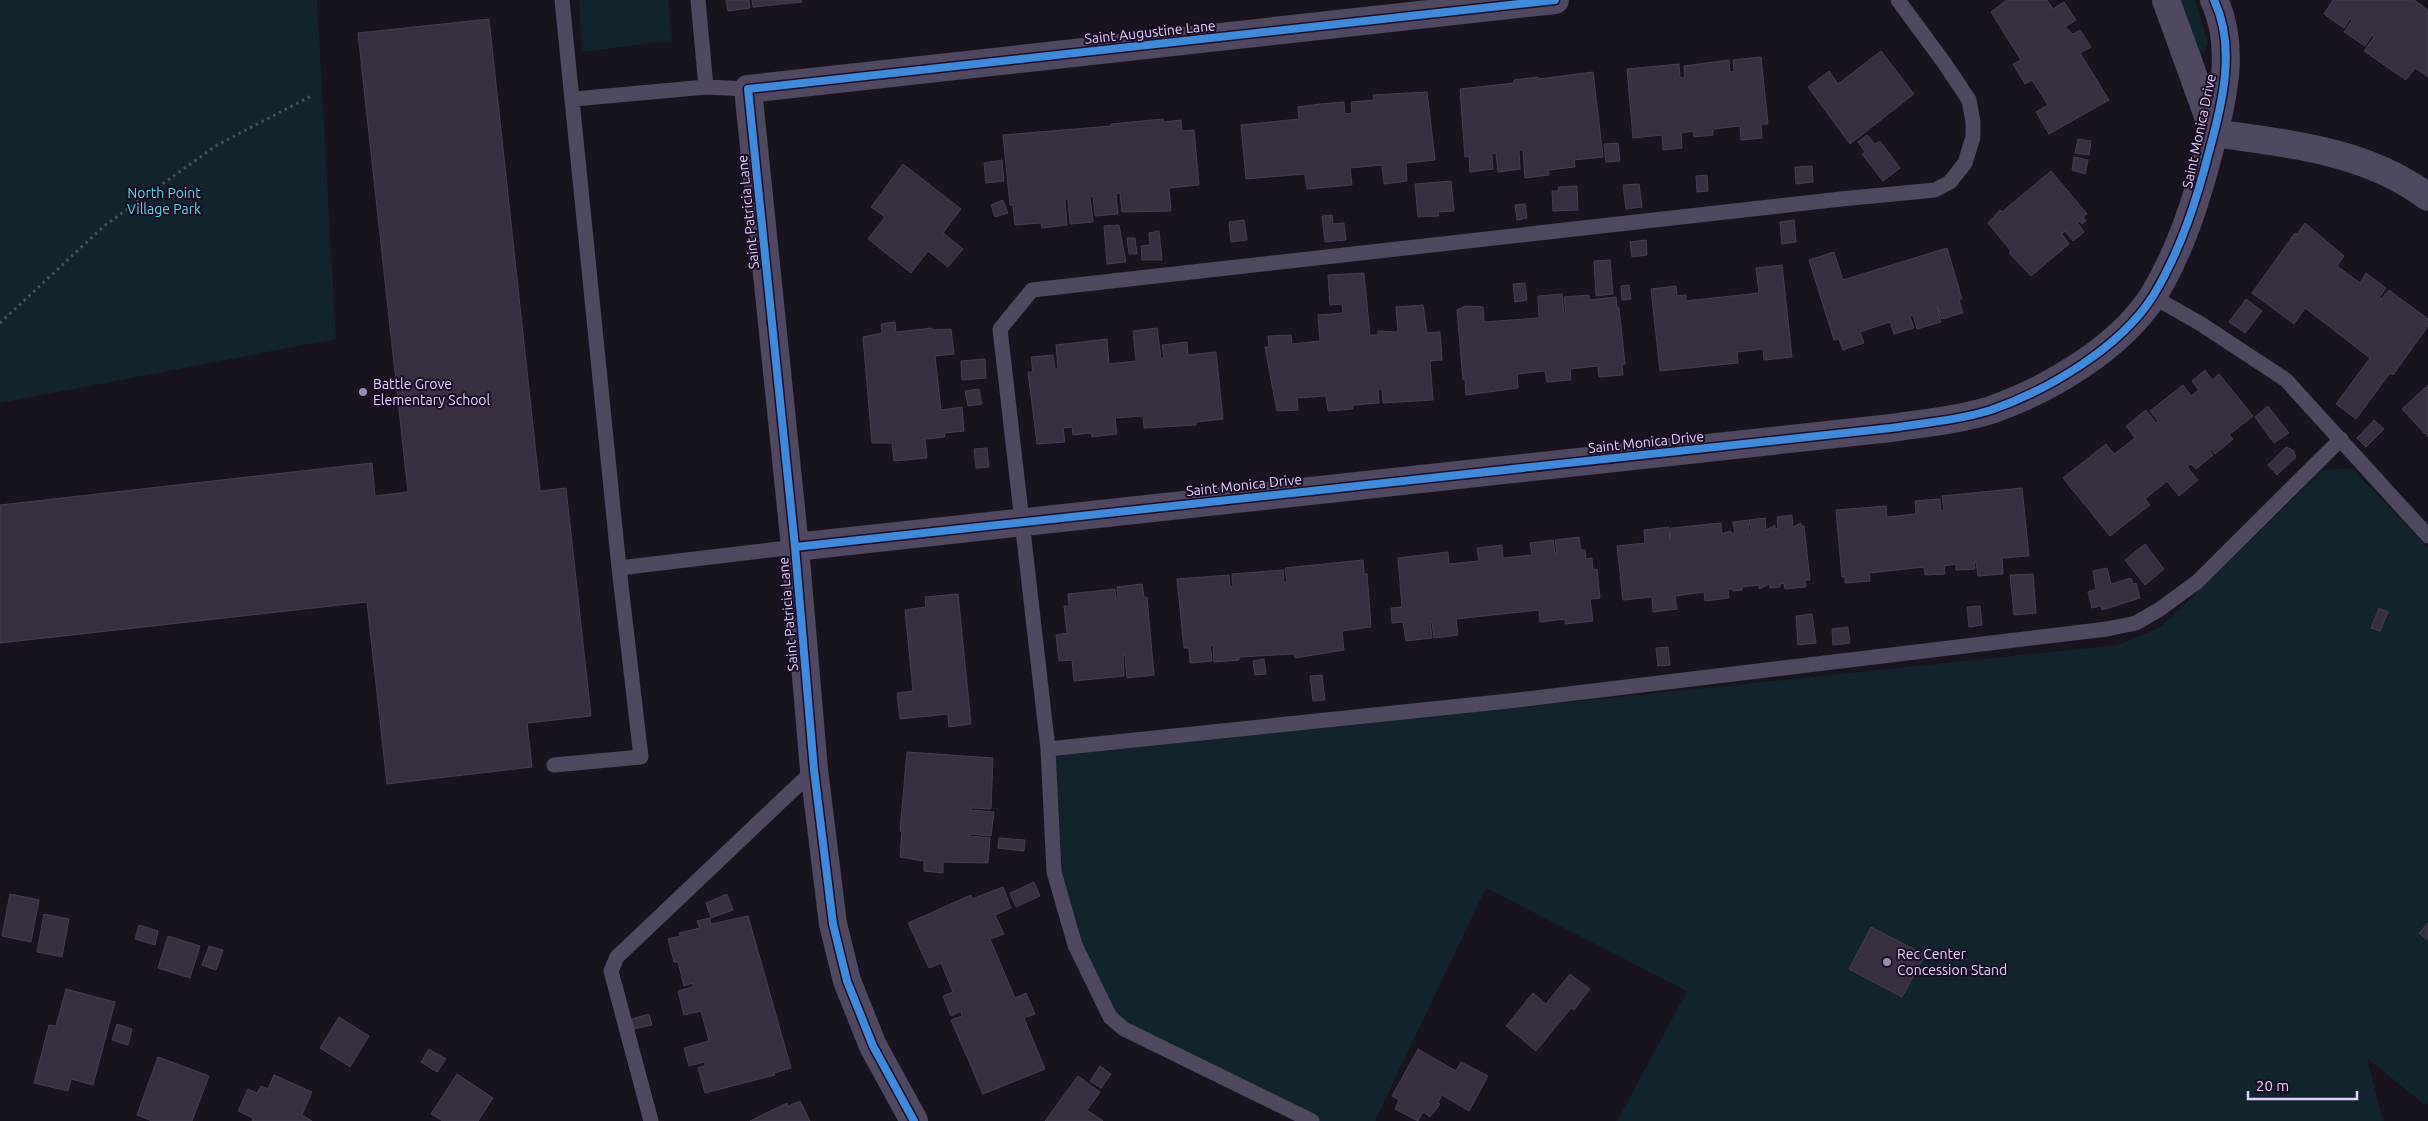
<svg xmlns="http://www.w3.org/2000/svg" width="2428" height="1121" viewBox="0 0 2428 1121" font-family="Ubuntu,sans-serif">
<rect width="100%" height="100%" fill="#19131f"/>
<path fill="#11232d" d="M0,0H317L336,339L0,403Z
M579,0H668L672,40L582,52Z
M2178,0H2195L2208,43L2203,54H2198Z
M2352,468L2428,548V1102L2425,1105L2367,1058L2383,1121H1617L1687,991L1486,888L1375,1121H1320L1125,1027L1111,1014L1077,946L1058,873L1052,756L2118,645L2161,627L2323,470Z"/>
<path fill="#383041" stroke="#483c54" d="M726,0H749L750,8L728,11Z
M752,0H801L802,2L753,7Z
M2007,0H2047L2053,9L2064,2L2076,20L2065,27L2073,34L2080,30L2091,47L2080,53L2109,100L2049,134L2036,112L2048,105L2032,80L2025,84L2013,64L2021,60L1991,12Z
M2333,0H2414L2428,10V77L2415,68L2406,80L2364,51L2374,37L2372,35L2365,46L2344,32L2352,20L2350,19L2344,28L2324,14Z
M489,19L540,491L566,488L591,716L527,723L532,767L387,784L367,602L0,643V505L372,463L375,496L408,492L358,33Z
M1881,51L1914,94L1850,144L1808,87L1829,71L1838,84Z
M1761,57L1768,124H1761L1762,138L1741,140L1740,126L1713,129V135L1694,137L1693,131L1681,133L1682,148L1663,150L1662,135L1633,138L1627,69L1679,64L1680,78L1685,77L1684,66L1729,60L1730,72L1734,71L1733,60Z
M1593,72L1603,157L1574,160L1575,167L1548,170L1549,175L1525,178L1523,150H1519L1520,169L1498,172L1496,153L1492,154L1493,169L1470,172L1469,156L1465,157L1460,89L1514,83V80L1538,77L1539,79Z
M1427,92L1435,160L1406,163L1407,181L1384,184L1382,165L1350,168L1352,185L1307,189L1305,174L1246,179L1241,125L1299,119L1298,107L1320,104L1344,102L1345,114L1352,113L1351,102L1374,100L1373,95Z
M1163,119V122L1181,120L1182,131L1194,130L1199,185L1169,188L1171,211L1122,212L1120,193L1116,194L1118,214L1095,216L1093,196L1090,197L1093,222L1070,224L1068,199H1065L1067,225L1042,228L1041,223L1015,225L1013,205H1010L1003,135L1111,126V124Z
M1867,135L1875,144L1880,141L1900,168L1883,181L1862,154L1865,152L1858,142Z
M2078,139L2091,141L2089,155L2075,153Z
M1618,143L1620,161L1606,162L1604,144Z
M2074,157L2088,160L2085,174L2072,170Z
M1002,160L1004,181L986,183L984,163Z
M903,164L961,209L943,233L963,249L948,267L928,251L911,273L868,239L885,217L871,207Z
M1812,166L1813,182L1796,184L1795,167Z
M2051,171L2087,214L2083,217L2086,221L2082,224L2079,221L2077,222L2084,232L2073,241L2065,231L2062,234L2069,244L2031,276L2009,253L2011,251L1988,223L2000,210L2002,212Z
M1707,175L1708,191L1697,192L1696,176Z
M1451,181L1454,211L1438,212L1439,216L1418,217L1415,184Z
M1639,184L1642,207L1626,209L1623,185Z
M1577,186L1578,210L1553,211L1552,191H1559L1558,187Z
M1003,200L1008,213L995,217L991,205Z
M1525,204L1527,218L1517,220L1515,205Z
M1332,215L1333,224L1344,223L1346,240L1325,242L1322,216Z
M1244,220L1247,240L1231,242L1229,222Z
M1794,220L1796,242L1782,244L1780,222Z
M2305,223L2344,256L2337,266L2360,283L2366,273L2386,288L2379,298L2381,299L2389,290L2428,319V326L2393,375L2390,373L2356,419L2336,404L2370,358L2305,308L2294,324L2252,293L2295,233L2297,234Z
M1119,225L1126,262L1107,264L1104,226Z
M1159,231L1162,260H1142L1141,246L1150,245L1149,233Z
M1127,238H1135L1137,254H1129Z
M1646,240L1647,255L1632,257L1630,242Z
M1947,248L1962,299L1959,300L1963,313L1942,319L1937,306L1941,322L1917,329L1913,315L1910,316L1914,328L1894,334L1890,322L1860,332L1864,343L1843,350L1839,339L1834,340L1809,260L1834,252L1843,280Z
M1610,260L1613,294L1596,296L1594,261Z
M1782,265L1792,357L1764,360L1763,349L1737,352L1738,363L1660,371L1651,289L1676,286L1677,296L1686,295V301L1759,293L1756,268Z
M1364,273L1370,335H1378V331L1398,332L1396,307L1423,305L1427,333L1440,332L1442,360L1430,361L1433,400L1383,403L1382,389L1378,390L1379,403L1353,405V409L1328,411L1326,396L1297,398L1298,410L1277,411L1265,347H1269L1268,336L1291,335L1292,344L1320,341L1318,315L1343,313L1342,304L1330,305L1328,275Z
M1525,283L1527,300L1515,302L1513,284Z
M1629,285L1631,299L1622,300L1621,286Z
M1562,294L1564,314H1566L1564,297L1589,295V300L1616,297L1617,308H1619L1625,364H1622L1623,375L1599,377L1598,366L1570,369L1571,380L1547,382L1545,371L1517,374L1518,388L1466,395L1465,379L1463,380L1457,310L1465,306L1483,307L1484,322L1539,318L1538,296Z
M2246,299L2262,311L2245,333L2229,322Z
M895,322L896,332L932,328V330L951,329L954,354L935,356L941,410L962,407L964,431L944,433L945,437L925,439L927,458L894,461L892,443H872L863,337L882,333L881,324Z
M1157,328L1161,358H1164L1162,345L1187,342L1188,355L1216,352L1223,419L1196,422V425L1144,428L1143,416L1115,418L1117,434L1092,437L1091,433L1073,435L1072,427L1063,428L1065,442L1037,444L1028,372H1033L1031,357L1053,355L1055,369H1058L1056,345L1107,339L1109,364L1136,361L1133,331Z
M985,359L986,378L962,380L961,361Z
M2205,370L2212,380L2219,374L2253,416L2229,435L2233,439L2215,454L2211,449L2209,450L2213,455L2196,469L2191,464L2187,467L2198,480L2179,496L2167,481L2145,499L2150,505L2110,536L2063,478L2106,444L2114,454L2135,438L2126,426L2146,410L2156,423L2158,421L2150,411L2183,385L2191,396L2199,390L2192,381Z
M2428,385V437L2402,409Z
M979,389L982,404L968,406L965,391Z
M2268,406L2289,433L2274,443L2255,417Z
M2374,420L2384,429L2366,447L2357,438Z
M2286,447L2293,450L2296,457L2277,475L2268,465Z
M987,448L989,467L976,468L974,449Z
M2022,488L2029,556L2002,558L2003,574L1978,576L1976,562H1974L1975,569L1956,570V564L1944,566L1945,574L1925,575L1924,567L1869,573L1870,581L1845,583V577H1842L1836,510L1886,506L1887,517L1916,514L1915,501L1940,499L1941,511L1944,510L1942,496Z
M1792,515L1793,527L1801,523V526H1804L1810,580H1805L1806,587L1785,589L1784,583L1780,584V587L1770,588L1769,584L1759,589V585L1742,587V590L1733,591V589H1728L1729,598L1705,601L1704,592L1675,596L1677,609L1653,612L1652,597L1623,600L1617,546L1645,543L1644,530L1669,527L1670,540L1671,528L1721,523L1722,534L1730,531L1731,533H1735L1733,522L1748,520L1749,532L1751,531L1749,520L1765,518L1766,530L1775,525V529L1778,528L1777,517Z
M1579,537L1581,550H1585L1586,559L1592,558L1593,570L1597,569L1600,598L1590,599L1593,621L1565,624V619L1540,622L1539,610L1456,619L1458,635L1434,638L1432,622H1430L1432,638L1406,641L1403,622L1392,623L1391,608L1402,607L1398,558L1448,552L1449,564L1479,561L1477,548L1502,545L1503,558L1532,555L1530,543L1553,540L1555,553H1557L1555,540Z
M2145,544L2164,569L2145,585L2125,560Z
M1363,560L1364,574H1367L1371,627L1342,631L1344,650L1295,658L1294,654L1239,657V660L1214,662L1213,645H1210L1212,661L1190,663L1189,648H1184L1177,579L1229,575L1230,585L1233,588L1232,574L1283,570L1284,582H1287L1285,568Z
M2107,568L2111,584L2131,578L2133,584L2136,583L2140,598L2102,610L2101,606L2092,608L2088,592L2096,589L2093,571Z
M2033,574L2036,613L2014,615L2010,575Z
M1142,584L1144,597H1147L1154,675L1127,678L1125,655H1123L1124,676L1074,681L1072,660L1059,661L1056,635L1067,633L1064,606H1069L1068,594L1115,589L1116,600H1118L1117,587Z
M958,594L971,724L949,727L948,714L900,719L897,693L913,691L905,610L926,607L925,597Z
M1980,606L1982,625L1969,627L1967,607Z
M2379,608L2388,612L2380,631L2371,628Z
M1812,614L1816,643L1798,645L1796,616Z
M1848,627L1850,643L1833,645L1832,629Z
M1668,647L1670,665L1658,666L1656,648Z
M1264,659L1266,674L1255,675L1253,661Z
M1322,675L1325,700L1313,701L1310,676Z
M907,752L993,758L991,809L971,808V810L994,812L991,836L969,834V836L990,838L988,863L943,862V873L924,871V861L900,857L902,831H900Z
M999,838L1025,840L1024,851L998,848Z
M1034,882L1040,896L1016,907L1010,893Z
M1003,887L1011,908L995,915L1004,934L990,939L1015,998L1026,993L1035,1014L1024,1018L1045,1069L983,1094L951,1020L962,1016L961,1011L951,1016L943,996L953,992L941,963L929,968L908,923L971,895L972,899Z
M10,894L39,900L31,942L2,936Z
M727,894L733,910L711,918L706,903Z
M44,914L69,919L62,957L37,952Z
M748,916L791,1068L774,1073L775,1075L705,1093L698,1068L706,1065L704,1062L689,1066L684,1048L709,1041L701,1011L684,1015L678,991L693,987V983L684,986L678,962H674L668,939L680,936L679,933L700,928L697,921L710,918L711,924Z
M2428,923V940L2419,933Z
M139,925L158,931L155,945L135,939Z
M1871,927L1925,955L1902,997L1849,969Z
M168,936L200,946L190,978L158,968Z
M209,946L223,950L216,970L202,965Z
M1570,974L1590,989L1574,1010L1571,1008L1536,1051L1506,1026L1533,993L1546,1004Z
M66,989L115,1002L93,1085L71,1079L68,1091L34,1083L49,1025L56,1026Z
M649,1014L652,1025L634,1029L632,1019Z
M339,1017L369,1036L350,1067L320,1048Z
M117,1024L132,1029L128,1045L112,1040Z
M429,1049L446,1059L437,1072L421,1062Z
M1418,1049L1456,1071L1461,1062L1488,1076L1469,1111L1442,1095L1438,1103L1440,1104L1430,1117L1423,1112L1418,1121L1395,1109L1399,1100L1392,1096Z
M158,1057L209,1076L192,1121H152L137,1115Z
M1100,1066L1111,1074L1101,1088L1090,1081Z
M457,1074L493,1098L478,1121H443L431,1114Z
M274,1075L312,1092L302,1115L312,1121H252L253,1118L238,1111L248,1089L257,1093L261,1086L268,1089Z
M1078,1076L1100,1092L1087,1110L1103,1121H1045Z
M800,1101L810,1121H750L787,1103L788,1106Z"/>
<g fill="none" stroke-linecap="round" stroke-linejoin="round">
<path stroke="#4b5064" stroke-width="3" stroke-dasharray="2.5 4" stroke-linecap="butt" d="M0,323L104,226L217,145L313,95"/>
<path stroke="#504760" stroke-width="15" d="M698,0L706,87
M574,99L706,87L748,89
M2152,296L2201,324L2286,380L2428,536
M619,568L795,547
M1048,749L1509,701L2107,629L2136,623L2160,609L2197,582L2341,439
M554,765L641,757L619,568L562,0
M651,1121L611,971L617,957L814,770
M1312,1121L1124,1029L1110,1017L1075,945L1054,872L1048,749L1000,329L1032,290L1841,199L1935,190L1950,182L1965,163L1973,137V122L1969,100L1945,64L1898,0"/>
<path stroke="#504760" stroke-width="28" d="M2166,0L2213,130
M2214,133C2289,144 2365,150 2428,197
M795,547L1891,428C1924,423 1959,420 1991,410C2048,390 2120,348 2153,296C2181,250 2197,199 2210,148C2223,101 2236,46 2214,0
M914,1121L873,1046L847,981L833,924L814,770L795,547L748,89L1555,0"/>
<g stroke="#190d25" stroke-width="11">
<path id="cycleway" d="M795,547L1891,428C1924,423 1959,420 1991,410C2048,390 2120,348 2153,296C2181,250 2197,199 2210,148C2223,101 2236,46 2214,0
M914,1121L873,1046L847,981L833,924L814,770L795,547L748,89L1555,0"/>
</g>
<use href="#cycleway" stroke="#408adc" stroke-width="8"/>
</g>
<g fill="#9e8eb1" stroke="#190d25" stroke-width="2">
<circle cx="363" cy="392" r="5"/>
<circle cx="1887" cy="962" r="5"/>
</g>
<g text-anchor="middle" stroke-width="4" stroke-linejoin="round" paint-order="stroke">
<g font-size="14" fill="#e5d1ff" stroke="#190d25">
<text transform="translate(1150 32) rotate(-6)" y="5">Saint Augustine Lane</text>
<text transform="translate(2199 131) rotate(-78)" y="5">Saint Monica Drive</text>
<text transform="translate(748 212) rotate(-96)" y="5">Saint Patricia Lane</text>
<text transform="translate(1646 442) rotate(-6)" y="5">Saint Monica Drive</text>
<text transform="translate(1244 485) rotate(-6)" y="5">Saint Monica Drive</text>
<text transform="translate(788 614) rotate(-95)" y="5">Saint Patricia Lane</text>
</g>
<g font-size="14" fill="#56dce5" stroke="#190d25">
<text x="164" y="198">North Point<tspan x="164" dy="16">Village Park</tspan></text>
</g>
<g font-size="14" fill="#e5d1ff" stroke="#190d25" text-anchor="start">
<text x="373" y="389">Battle Grove<tspan x="373" dy="16">Elementary School</tspan></text>
<text x="1897" y="959">Rec Center<tspan x="1897" dy="16">Concession Stand</tspan></text>
</g>
</g>
<path d="M2248 1091v8h109v-8" fill="none" stroke="#e5d1ff" stroke-width="2.5"/>
<text x="2256" y="1091" font-size="15" fill="#e5d1ff" stroke="#190d25" stroke-width="4" paint-order="stroke">20 m</text>
</svg>
